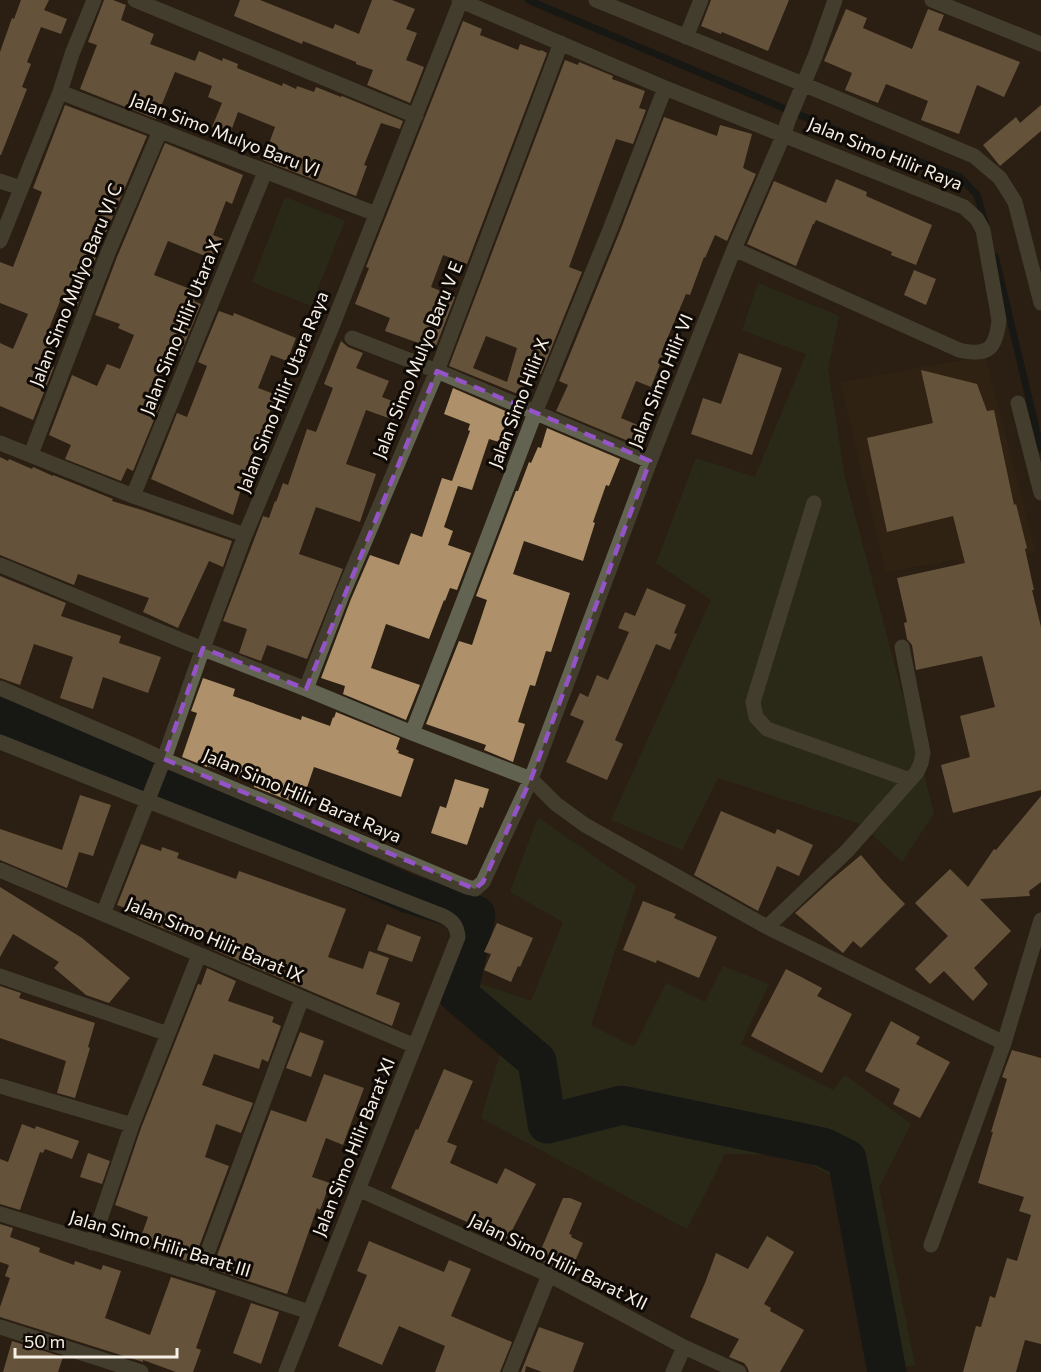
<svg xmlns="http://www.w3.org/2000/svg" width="1041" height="1372" viewBox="0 0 1041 1372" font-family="Commissioner,sans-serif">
<rect width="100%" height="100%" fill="#2a1f12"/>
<path fill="#352713" d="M985,356L1036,552L962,569L957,559L886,572L840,382Z"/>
<path fill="#2a3721" d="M285,197L345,221L311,306L252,282Z
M758,283L839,316L828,369L845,478L934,813L902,862L861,824L718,778L682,850L611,820L711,600L656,563L696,458L755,477L806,354L742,330Z
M538,817L636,886L591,1025L634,1047L666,983L705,1002L723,966L769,984L741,1044L833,1090L845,1075L911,1124L879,1187L915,1365L867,1372L838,1180L796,1155L725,1154L687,1229L481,1118L502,1047L466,1026L481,984L531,1001L563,922L510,892Z"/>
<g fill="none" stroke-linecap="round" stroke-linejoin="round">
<path stroke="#000f18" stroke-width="7" d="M528,0L826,126L960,177L977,195L985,222
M995,256L1041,449"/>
<path stroke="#000f18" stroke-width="39" d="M0,716L63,739L409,894L476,915L458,994L537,1061L547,1124L622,1105L823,1147L847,1159L887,1372"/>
</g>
<path fill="#ae906b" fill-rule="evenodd" d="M21,0H49L44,10L67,19L61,34L41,27L27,62L31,64L22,87L27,89L1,155H0V52L12,18L14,19Z
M104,0H113L126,5L121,20L154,34L150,44L195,61L199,51L222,61L223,58L238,64L237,68L282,86L283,83L296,89L297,86L314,92L316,87L341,97L342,96L403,121L400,129L381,123L364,165L367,166L356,196L263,160L275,127L238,112L230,134L212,127L222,103L208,97L212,86L175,72L156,119L80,89L97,45L88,42Z
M240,0H260L333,29L335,24L359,34L372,0H392L415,9L406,29L417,33L406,60L424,67L410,103L367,85L373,70L356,64V62L303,41L302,44L234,16Z
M711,0H789L768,51L722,32L721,34L701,26Z
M846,9L867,18L863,28L912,49L928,9L944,15L938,30L1020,62L1004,97L977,85L959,134L921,120L928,101L886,84L878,103L845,90L852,73L824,61Z
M463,21L482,29L480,35L518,50L520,44L540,51L541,50L547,53L467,264L443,255L431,287L455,297L434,351L423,347L424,345L385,331L390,318L355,304L369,268L366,267Z
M565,60L578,65L579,62L613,76L612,79L645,91L639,108L646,110L633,144L616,139L569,267L582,272L541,374L530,370L523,394L518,392V394L449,366ZM486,336L517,348L507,382L473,368Z
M65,105L147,136L99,249L77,307L60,301L44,341L53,345L45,363L54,367L33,420L0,406V343L13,349L28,314L0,303V262L13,267L42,192L33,188Z
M1041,105V131L1000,166L983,145L1016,117L1020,123Z
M664,117L717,136L720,125L752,134L743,168L756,174L727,241L715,235L705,258L704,257L690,295L686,294L662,351L665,352L651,387L636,381L621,418L640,426L633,443L556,411L568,385L559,381L620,231Z
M165,143L243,175L232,204L226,201L213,235L223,239L215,260L168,241L154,275L198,292L194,301L201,304L180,355L171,351L152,402L160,405L133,471L127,468L121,481L65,459L71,445L49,435L72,375L97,386L107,364L120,369L134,335L118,328L120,324L95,315L117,257Z
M836,179L867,192L866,196L932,225L916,265L891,255L892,252L816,220L814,224H813L796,266L747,244L774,181L826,203Z
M914,270L936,279L926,305L904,295Z
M219,311L233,316L234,313L296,338L287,361L271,355L258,388L277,395L254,449L240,486H242L233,515L151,479L177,413L187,417L207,366L198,362Z
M341,341L348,347L363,353L356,368L389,381L382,397L400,404L394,420L366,410L346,464L376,474L360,522L316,507L299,554L343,569L307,659L267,645L261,661L239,653L247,629L223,621L263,516L269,518L275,501L276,502L283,483L288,485L307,429L316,432L333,388L324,384Z
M739,353L782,368L752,455L691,434L703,398L721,404Z
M921,370L977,384L987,411L994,410L1014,505L1016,504L1027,548L1025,549L1034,590H1032L1041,627V790L953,813L941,765L970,757L960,716L995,707L982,656L916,670L912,645L907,639L904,623L907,622L897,578L965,563L953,516L887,532L867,438L933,423Z
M453,388L510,413L499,442L489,439L472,490L458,486L444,527L453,531L448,545L471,553L457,590L450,588L445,601L444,600L429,639L386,624L371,668L420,685L406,720L343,694L345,686L321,678L351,599L370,555L399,565L411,533L422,537L442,478L452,481L470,431L468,430L470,424L444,414Z
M547,428L620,459L609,486L606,485L593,522L595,523L583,561L524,541L513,574L570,593L551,652L546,651L535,686L530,685L518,722L525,724L513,762L484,750L486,745L426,724L459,641L472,645L487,600L476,596L516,491H518L529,462L531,463L538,447L541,448Z
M0,457L8,461L9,459L32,469L33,467L53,476V475L113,499L112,501L142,510L232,541L223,567L209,561L178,628L143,612L149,598L78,574L74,585L0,555Z
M0,576L66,603L61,616L121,636L119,643L161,657L148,693L103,677L93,709L60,698L73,657L34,644L20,685L0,678Z
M647,588L686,605L674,633L677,634L670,650L656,644L615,740L623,744L607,780L566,762L584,721L570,715L580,693L588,697L597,675L608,680L629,632L618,628L625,612L635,616Z
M203,678L235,689L233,696L301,720L302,716L330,726L333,717L334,718L336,712L400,738L396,749L399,751L398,753L414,759L401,797L314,767L301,805L254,787L255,782L207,766V767L182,757L197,713L191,711Z
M455,779L489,789L483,808L480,807L467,845L431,833L440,806L446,808Z
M80,795L111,805L93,856L79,852L67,888L0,860V829L62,850Z
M1041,796V882L1029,891L1030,896L980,899L1011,931L974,968L988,984L973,1001L944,971L930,984L915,969L948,936L915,903L950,869L968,887L994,849L996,850Z
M721,811L775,834L777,829L813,845L799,876L777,866L758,911L694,875Z
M141,844L161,851L162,847L179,853L177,858L236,879L239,871L346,909L328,957L363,969L369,951L389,958L376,994L400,1003L392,1026L214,950L219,936L186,925L182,936L137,918L139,913L117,905Z
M861,855L882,880L905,904L861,948L853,941L843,953L795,913L830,881Z
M0,887L82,938L130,978L109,1003L86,995L54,968L59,962L13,934L0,957Z
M643,901L676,914L674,918L717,937L699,978L657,960L656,963L623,950Z
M497,923L533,938L520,967L518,966L511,982L484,970L491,954L484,952Z
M387,924L421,937L412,962L377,950Z
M207,968L236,981L228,1001L274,1017L272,1022L281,1026L268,1062L262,1059L259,1069L214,1054L202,1085L253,1103L241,1133L216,1124L205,1157L229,1166L193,1263L138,1245L148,1217L115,1205L141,1128L198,984L201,985Z
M786,969L822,988L817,996L852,1014L822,1073L751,1036Z
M0,986L21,993L19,998L95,1023L88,1047L90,1048L75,1098L57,1093L66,1061L0,1038Z
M891,1021L920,1037L916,1044L950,1062L920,1118L893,1104L900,1089L865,1071Z
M300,1032L324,1041L311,1077L286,1068Z
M1012,1050L1041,1058V1344L1025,1340L1016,1372H963L976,1326L981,1327L990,1296L995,1298L1007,1258L1017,1261L1031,1215L1019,1211L1024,1197L978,1183L993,1132H991L1007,1079L1002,1077Z
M444,1069L473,1081L447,1142L457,1146L450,1163L497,1184L505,1168L536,1184L505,1244L473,1230L476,1226L391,1188L416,1129L418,1130Z
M324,1074L364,1088L343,1145L326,1138L312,1177L330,1183L320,1210L317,1208L287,1294L212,1269L271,1110L306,1122Z
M22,1124L35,1129L36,1126L79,1141L72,1159L45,1149L43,1153L40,1152L20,1210L0,1204V1159L8,1162Z
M88,1153L110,1161L102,1184L80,1177Z
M563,1198H570L582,1203L569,1234L572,1235L571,1237L583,1243L569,1275L537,1259Z
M0,1224L13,1228L10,1237L40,1248L39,1252L74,1265L75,1261L101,1270L103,1265L121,1271L105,1318L150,1335L171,1277L216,1291L196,1348L201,1350L193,1372H176L143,1360V1362L0,1317V1307L10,1278L5,1276L9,1265L0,1262Z
M767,1236L794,1252L764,1304L771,1308L770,1311L804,1330L780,1372H749L747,1367L744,1363L729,1357L739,1339L690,1317L705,1283L716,1253L748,1269Z
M369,1241L444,1272L449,1260L471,1269L451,1316L512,1342L500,1372H435L445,1346L399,1326L382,1365L338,1346L367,1275L357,1271Z
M251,1303L279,1312L261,1364L233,1353Z
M539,1327L584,1343L573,1372H542L526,1366L525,1372H521Z
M12,1341L63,1357L58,1372H3Z"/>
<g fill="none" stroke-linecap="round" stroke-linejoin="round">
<path stroke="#626351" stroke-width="15" d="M135,0L416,116
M459,0L665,88L964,207L977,219L983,230L999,320C996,348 989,357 959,350L734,249
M596,0L803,84L974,156L1000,178L1015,202L1041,303
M932,0L1041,44
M686,37L701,0
M60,92L376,214
M0,181L21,188
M0,241L60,92L72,54L94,0
M352,338L437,371L650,461
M1018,403L1041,493
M0,443L133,496L245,535
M31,454L108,253L160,131
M133,496L265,172
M814,503L753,702L756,717L767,729L910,780
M0,565L183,641L306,689L412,733L531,779L556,804L585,825L767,927L1004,1043
M0,688L142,749L172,763L467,887L475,889L483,882L531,779L650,461L734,249L784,134L788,121L816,54L835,0
M306,689L342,595L437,371L561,43
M412,733L467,592L535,413L611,227L665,88
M0,742L148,801L443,916C453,921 457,926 458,937L286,1372
M0,870L415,1046
M103,914L164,759L203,648L245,535L331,329L461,0
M767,927L847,851L917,772L921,763L923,753L902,647
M0,976L168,1034
M0,1086L132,1125
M358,1189L549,1275L684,1347L739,1372
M0,1214L199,1275L309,1312
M92,1243L132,1125L199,955
M931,1245L1004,1043L1041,920
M199,1275L302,998
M0,1327L141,1372
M510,1372L549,1275
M673,1372L684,1347"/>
</g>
<path d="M0 0H1041V1372H0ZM437,371L650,461L531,779L483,882L475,889L164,759L203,648L306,689Z" fill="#2a1f12" fill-opacity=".55" fill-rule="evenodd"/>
<path fill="none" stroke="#9453c7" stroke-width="4.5" stroke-dasharray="12 8" stroke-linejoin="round" d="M437,371L650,461L531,779L483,882L475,889L164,759L203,648L306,689Z"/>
<g text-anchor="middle" stroke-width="6" stroke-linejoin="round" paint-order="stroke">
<g font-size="18" fill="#f6efe6" stroke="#0f0a05">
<text transform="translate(225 135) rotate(21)" y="6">Jalan Simo Mulyo Baru VI</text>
<text transform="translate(885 154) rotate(22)" y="6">Jalan Simo Hilir Raya</text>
<text transform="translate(76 285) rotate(-68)" y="6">Jalan Simo Mulyo Baru VI C</text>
<text transform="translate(181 327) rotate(-68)" y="6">Jalan Simo Hilir Utara X</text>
<text transform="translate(418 360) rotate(-68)" y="6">Jalan Simo Mulyo Baru V E</text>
<text transform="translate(661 381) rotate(-68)" y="6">Jalan Simo Hilir VI</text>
<text transform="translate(283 392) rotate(-68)" y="6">Jalan Simo Hilir Utara Raya</text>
<text transform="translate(519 403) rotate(-69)" y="6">Jalan Simo Hilir X</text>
<text transform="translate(302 796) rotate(23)" y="6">Jalan Simo Hilir Barat Raya</text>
<text transform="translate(215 940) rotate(23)" y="6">Jalan Simo Hilir Barat IX</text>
<text transform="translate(354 1147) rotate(-68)" y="6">Jalan Simo Hilir Barat XI</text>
<text transform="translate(160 1244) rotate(17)" y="6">Jalan Simo Hilir Barat III</text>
<text transform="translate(558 1262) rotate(26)" y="6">Jalan Simo Hilir Barat XII</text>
</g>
</g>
<path d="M15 1348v9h162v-9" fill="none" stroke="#f6efe6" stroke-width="3"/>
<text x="24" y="1348" font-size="18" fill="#f6efe6" stroke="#0f0a05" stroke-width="4.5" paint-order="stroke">50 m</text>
</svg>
